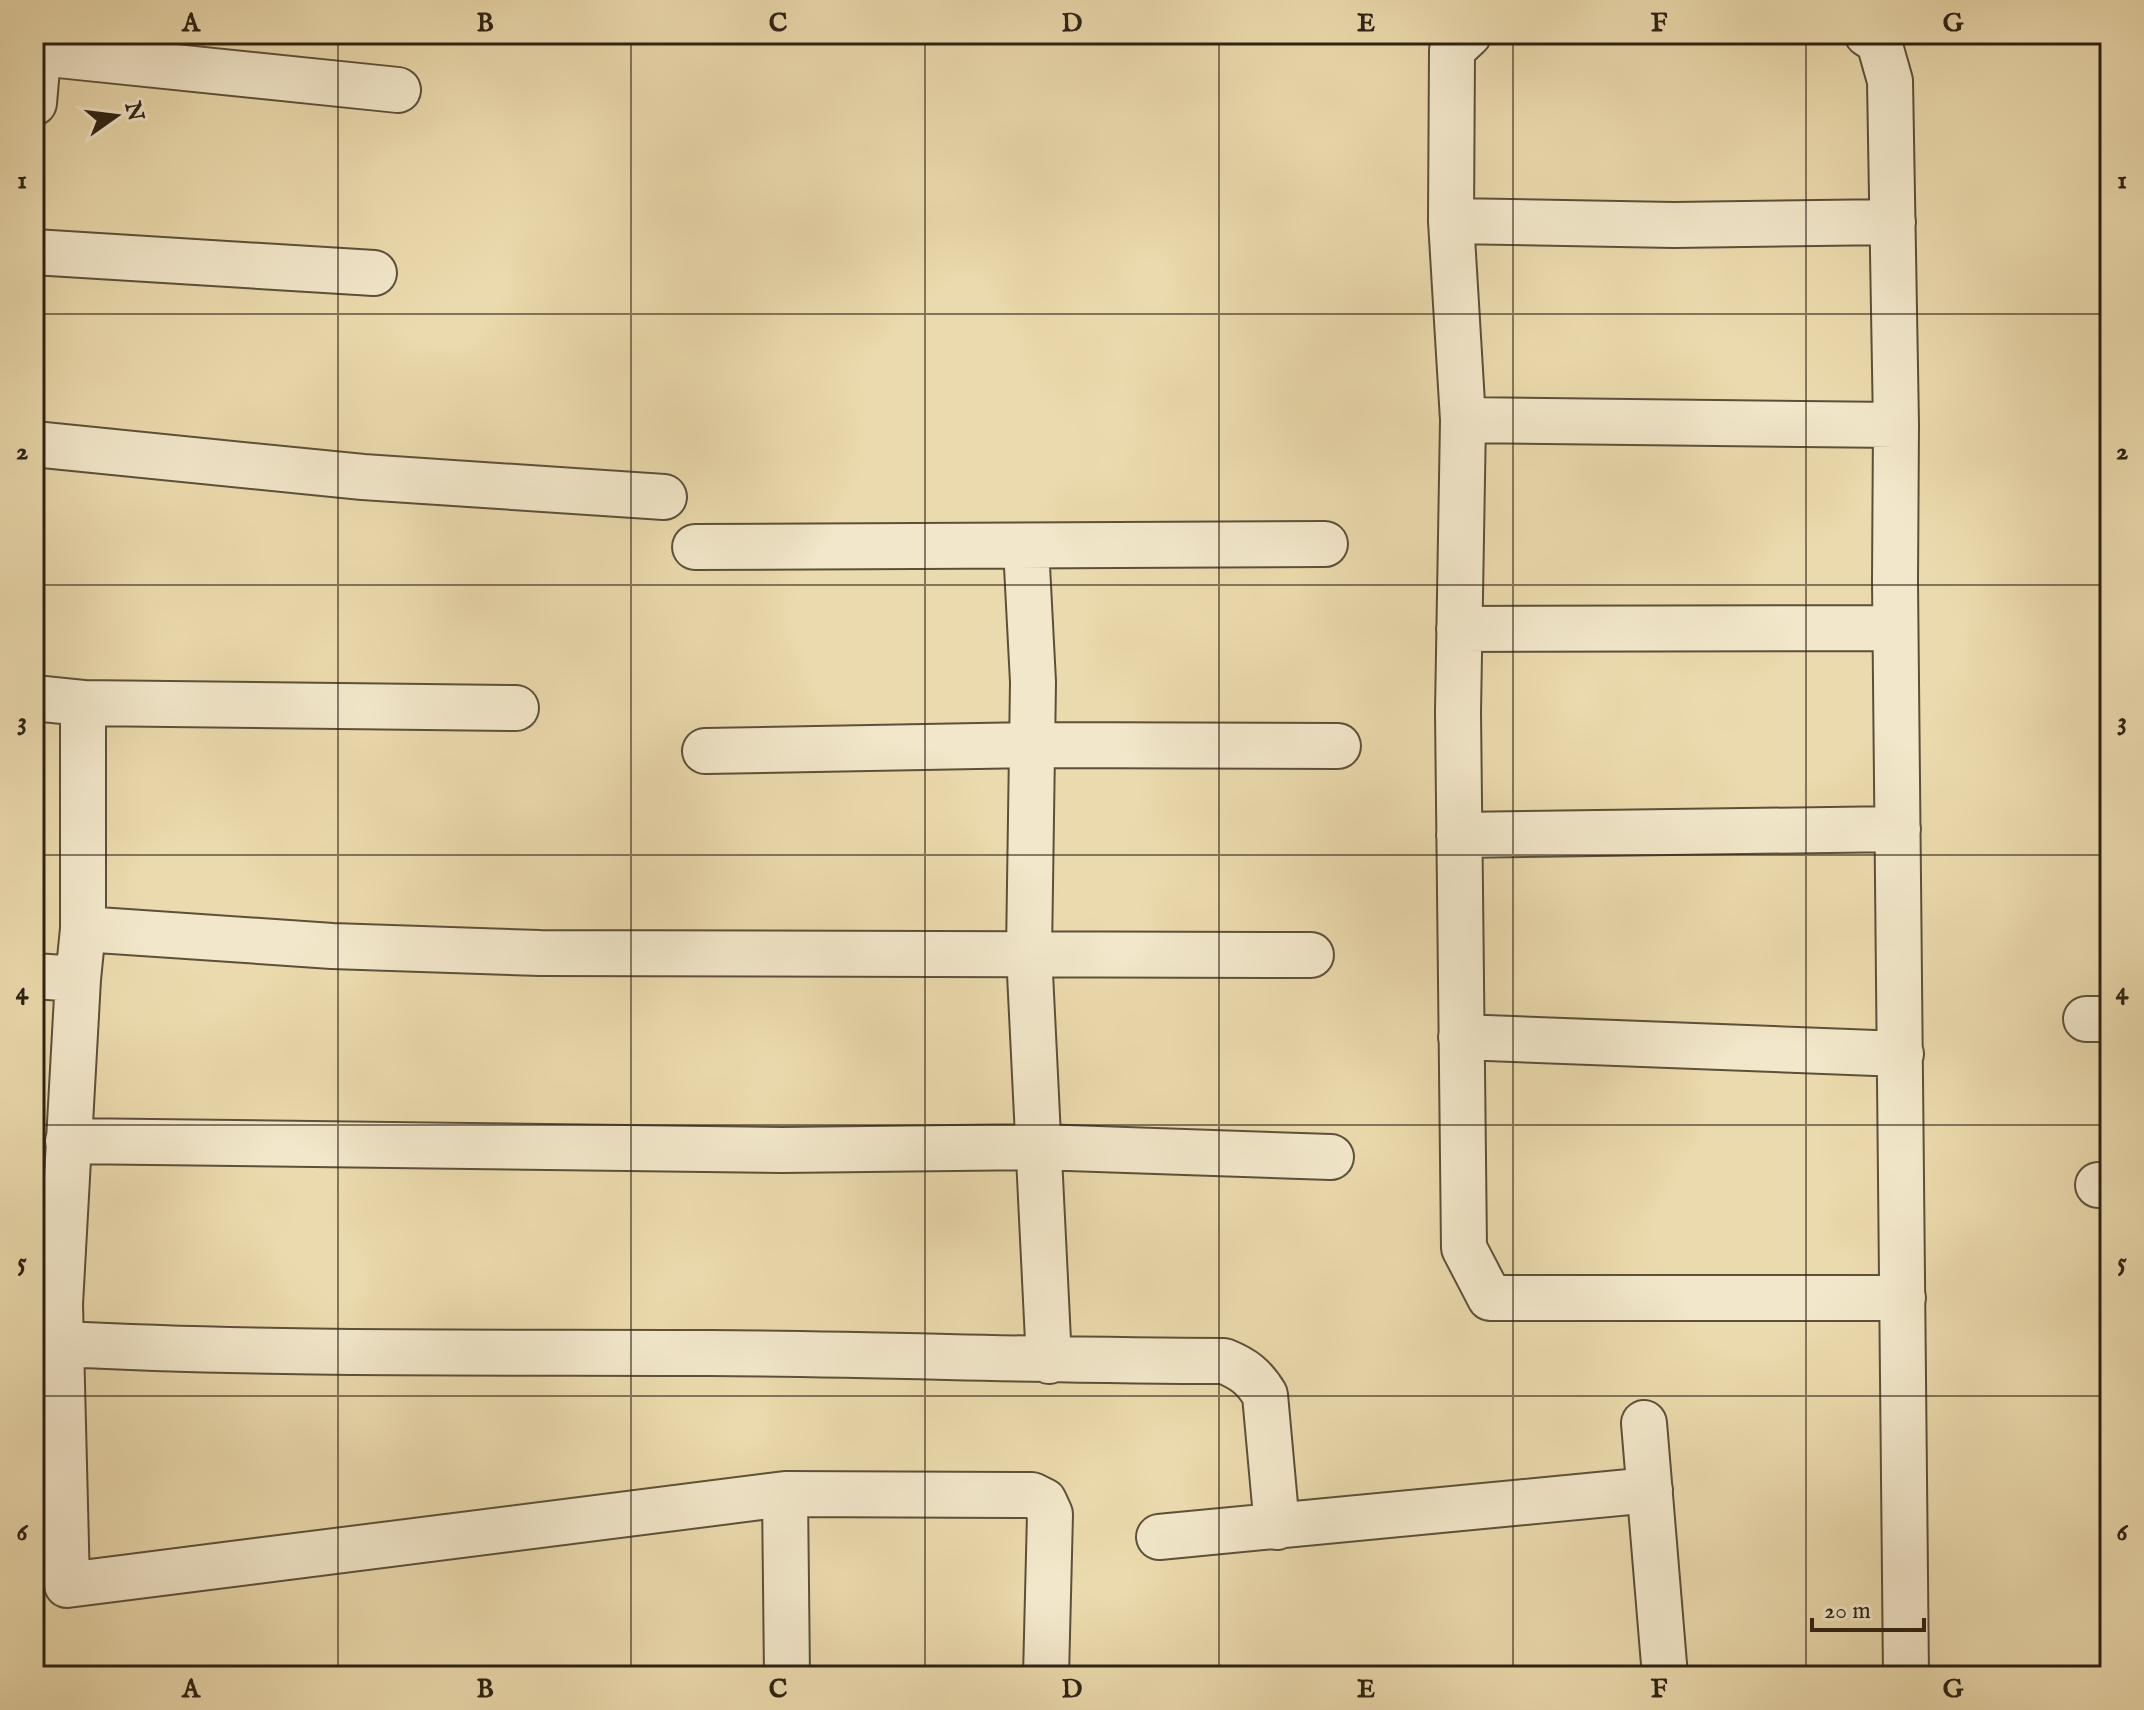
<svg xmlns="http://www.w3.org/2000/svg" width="2144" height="1710" viewBox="0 0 2144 1710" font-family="'IM FELL English',serif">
<rect width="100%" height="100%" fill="#ebdaad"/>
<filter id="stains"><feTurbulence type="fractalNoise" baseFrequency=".0025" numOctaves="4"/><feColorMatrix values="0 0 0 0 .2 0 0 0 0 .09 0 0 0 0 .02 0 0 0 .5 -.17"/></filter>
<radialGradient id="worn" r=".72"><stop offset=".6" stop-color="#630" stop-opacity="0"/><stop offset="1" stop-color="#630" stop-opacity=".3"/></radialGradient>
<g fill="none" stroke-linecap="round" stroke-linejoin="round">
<g stroke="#5d503a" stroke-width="48">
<path id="minor" d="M1469,34L1452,50L1451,221L1463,420L1458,712L1464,1248L1490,1298H1903
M1867,34L1879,42L1890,81L1896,425L1895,581L1906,1676
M39,53L398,90
M34,103L40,34
M1451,221L1674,225L1893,222
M34,252L374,273
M1463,420L1896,425
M34,444L363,477L664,497
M695,547L1325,544
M1026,547L1033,682L1029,953L1049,1361
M1459,629L1895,628
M34,698L83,703V929L78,979L60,1304L67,1585L785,1494L1032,1495L1044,1501L1050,1514L1046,1676
M83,703L516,708
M705,751L1031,745L1338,746
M1459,835L1898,829
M83,929L332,946L540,953L1311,955
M34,976L78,979
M2086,1019H2110
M1461,1037L1901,1054
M68,1141L782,1150L1039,1147L1331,1157
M2098,1185H2110
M62,1344C278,1355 494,1352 710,1353C881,1354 1053,1361 1224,1361C1244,1369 1254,1377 1265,1395L1277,1527
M1644,1423L1665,1676
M785,1494L787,1676
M1159,1537L1650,1490"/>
</g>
<use href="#minor" stroke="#f2e7ca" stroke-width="44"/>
</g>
<path fill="none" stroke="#2e2214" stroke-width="2" stroke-opacity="0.55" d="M338,34V1676M631,34V1676M925,34V1676M1219,34V1676M1513,34V1676M1806,34V1676M34,314H2110M34,585H2110M34,855H2110M34,1125H2110M34,1396H2110"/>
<rect width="2144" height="1710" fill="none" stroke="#ebdaad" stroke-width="88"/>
<g transform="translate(116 116) rotate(76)" stroke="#f2e7ca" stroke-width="6" paint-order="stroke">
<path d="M0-6L14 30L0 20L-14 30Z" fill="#2e2214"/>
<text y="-12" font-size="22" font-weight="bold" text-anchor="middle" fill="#2e2214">N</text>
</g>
<path d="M1812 1618v12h112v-12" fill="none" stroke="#2e2214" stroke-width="4"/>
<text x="1824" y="1618" font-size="24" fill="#2e2214" stroke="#f2e7ca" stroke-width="6" paint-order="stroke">20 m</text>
<rect x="44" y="44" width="2056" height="1622" fill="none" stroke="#2e2214" stroke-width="3"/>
<g font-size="26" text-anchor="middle" font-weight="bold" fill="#2e2214">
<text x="191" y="31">A</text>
<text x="485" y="31">B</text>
<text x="778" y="31">C</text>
<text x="1072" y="31">D</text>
<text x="1366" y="31">E</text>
<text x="1659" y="31">F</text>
<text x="1953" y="31">G</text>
<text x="22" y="188">1</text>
<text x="2122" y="188">1</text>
<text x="22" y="459">2</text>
<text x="2122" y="459">2</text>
<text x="22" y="729">3</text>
<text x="2122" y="729">3</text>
<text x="22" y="999">4</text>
<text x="2122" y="999">4</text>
<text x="22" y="1270">5</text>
<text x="2122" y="1270">5</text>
<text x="22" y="1540">6</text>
<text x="2122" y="1540">6</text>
<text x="191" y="1697">A</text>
<text x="485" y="1697">B</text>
<text x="778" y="1697">C</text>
<text x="1072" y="1697">D</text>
<text x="1366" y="1697">E</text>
<text x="1659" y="1697">F</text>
<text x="1953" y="1697">G</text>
</g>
<rect width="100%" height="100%" filter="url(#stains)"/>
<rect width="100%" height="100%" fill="url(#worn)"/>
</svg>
